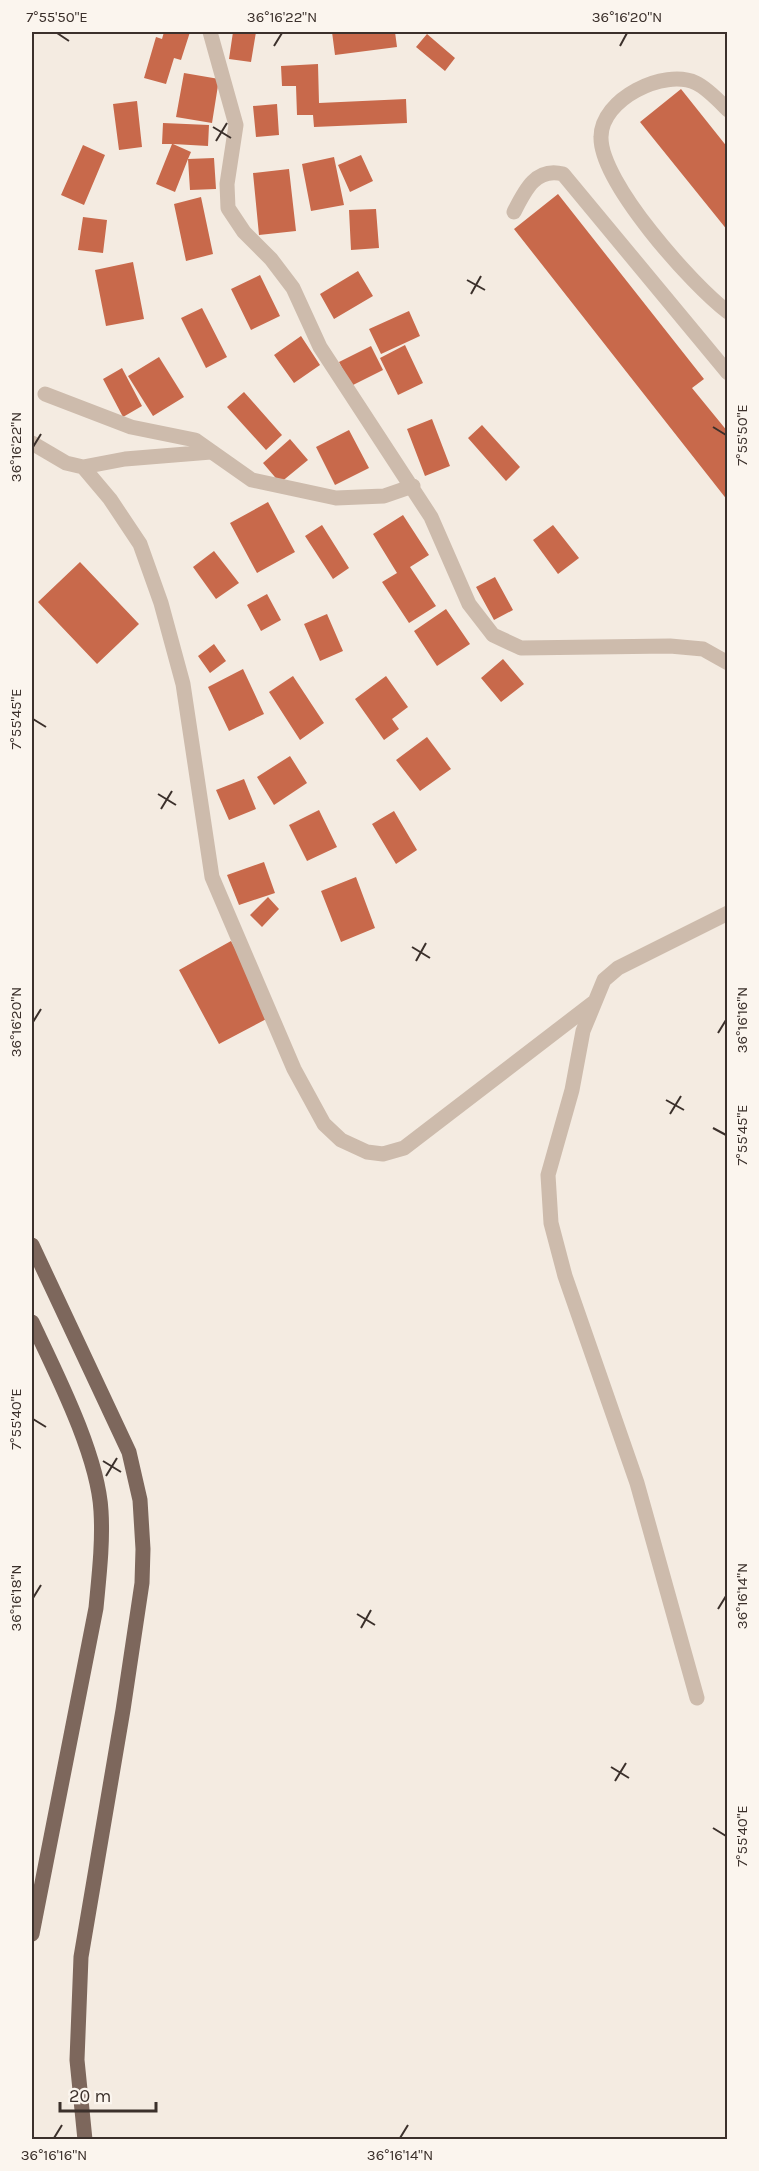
<svg xmlns="http://www.w3.org/2000/svg" width="759" height="2171" viewBox="0 0 759 2171" font-family="Karla,sans-serif">
<rect width="100%" height="100%" fill="#f4ebe1"/>
<path fill="#c8694b" d="M164,32H190L181,60L174,58L166,84L144,78L156,37L162,39Z
M233,32H256L251,62L229,59Z
M332,32H395L397,47L335,55Z
M427,34L455,58L445,71L416,47Z
M318,64L319,103L406,99L407,123L314,127L313,115H297L296,86H282L281,66Z
M184,73L219,79L212,123L176,117Z
M681,89L728,148V231L640,122Z
M137,101L142,147L119,150L113,104Z
M277,104L279,135L256,137L253,106Z
M163,123L209,125L208,146L173,144L191,152L188,159L214,158L216,189L190,190L188,159L175,192L156,184L172,144H162Z
M83,145L105,155L84,205L61,195Z
M361,155L373,181L350,192L338,165Z
M334,157L344,205L311,211L302,164Z
M289,169L296,231L259,235L253,173Z
M558,194L704,379L692,388L728,432V501L514,229Z
M201,197L213,254L186,261L174,204Z
M376,209L379,248L351,250L349,210Z
M83,217L107,220L103,253L78,250Z
M133,262L144,319L106,326L95,270Z
M358,271L373,296L334,319L320,294Z
M260,275L280,316L251,330L231,289Z
M202,308L227,357L206,368L181,318Z
M409,311L420,336L381,354L369,329Z
M301,336L320,365L294,383L274,355Z
M405,345L423,383L398,395L380,358Z
M371,346L383,370L351,386L339,362Z
M159,357L184,397L153,416L128,376Z
M122,368L142,406L123,417L103,379Z
M244,392L282,435L266,450L227,407Z
M432,419L450,466L425,476L407,429Z
M482,425L520,467L506,481L468,438Z
M349,430L369,468L335,485L316,447Z
M290,439L308,460L280,483L263,463Z
M268,502L295,552L257,573L230,523Z
M403,515L429,555L410,567L436,606L409,623L382,582L397,573L373,534Z
M322,525L349,568L333,579L305,536Z
M553,525L579,558L558,574L533,540Z
M214,551L239,583L216,599L193,567Z
M80,562L139,624L97,664L38,602Z
M495,577L513,610L494,620L476,587Z
M267,594L281,620L261,631L247,605Z
M446,609L470,644L437,666L414,631Z
M327,614L343,651L320,661L304,624Z
M214,644L226,661L210,673L198,656Z
M503,659L524,684L501,702L481,678Z
M243,669L264,714L229,731L208,687Z
M293,676L324,723L300,740L269,692Z
M386,676L408,707L392,719L399,729L384,740L355,699Z
M427,737L451,769L420,791L396,760Z
M290,756L307,783L274,805L257,777Z
M244,779L256,809L229,820L216,790Z
M319,810L337,847L307,861L289,825Z
M394,811L417,850L396,864L372,824Z
M264,862L275,893L239,905L227,875Z
M356,877L375,928L341,942L321,891Z
M268,897L279,909L262,927L250,915Z
M231,941L272,1016L219,1044L179,970Z"/>
<g fill="none" stroke-linecap="round" stroke-linejoin="round">
<path stroke="#cdbbac" stroke-width="15" d="M210,32L236,125L227,184L228,208L244,232L271,259L293,288L320,347L431,517L469,604L493,635L521,648L670,646L703,649L728,663
M728,110C720,102 707,88 696,83C664,68 601,99 601,137C600,182 692,285 728,312
M514,212C525,190 536,167 563,174L728,373
M45,394L131,427L195,440L252,480L336,498L384,496L413,486
M32,443L66,463L83,467L125,459L211,452
M83,467L110,499L140,544L161,603L183,684L212,877L294,1069L324,1124L341,1140L367,1152L383,1154L404,1148L593,1003
M697,1698L637,1483L565,1276L551,1223L548,1175L572,1090L583,1031L604,980L618,968L728,913"/>
<path stroke="#7d675c" stroke-width="15" d="M32,1245L129,1452L140,1500L143,1549L142,1583L123,1710L81,1957L77,2060L85,2140
M32,1322C56,1373 98,1455 101,1511C103,1543 99,1576 96,1608L32,1934"/>
</g>
<path fill="none" stroke="#3b302b" stroke-width="2" d="M57,33L69,41M274,46L282,33M620,46L627,33M213,127L231,138M216,141L227,123M467,280L485,290M471,294L481,276M713,427L726,435M33,447L41,434M33,719L46,727M158,794L176,805M161,809L172,791M412,947L430,958M416,961L426,943M33,1022L41,1009M718,1033L726,1020M666,1100L684,1110M670,1114L681,1096M713,1128L726,1135M33,1419L46,1427M103,1461L121,1472M106,1476L117,1458M33,1598L41,1585M718,1609L726,1596M357,1614L375,1625M361,1628L371,1610M611,1767L629,1778M615,1781L626,1763M713,1828L726,1836M54,2138L62,2125M400,2138L408,2125"/>
<rect width="759" height="2171" fill="none" stroke="#fbf5ee" stroke-width="66"/>
<path d="M60 2102v9h96v-9" fill="none" stroke="#3b302b" stroke-width="3"/>
<text x="69" y="2102" font-size="18" fill="#3b302b" stroke="#fbf5ee" stroke-width="4.5" paint-order="stroke">20 m</text>
<rect x="33" y="33" width="693" height="2105" fill="none" stroke="#3b302b" stroke-width="2"/>
<g font-size="15" text-anchor="middle" fill="#3b302b">
<text x="57" y="22">7°55'50"E</text>
<text x="282" y="22">36°16'22"N</text>
<text x="627" y="22">36°16'20"N</text>
<text transform="translate(742 435) rotate(-90)" y="5">7°55'50"E</text>
<text transform="translate(16 447) rotate(-90)" y="5">36°16'22"N</text>
<text transform="translate(16 719) rotate(-90)" y="5">7°55'45"E</text>
<text transform="translate(742 1020) rotate(-90)" y="5">36°16'16"N</text>
<text transform="translate(16 1022) rotate(-90)" y="5">36°16'20"N</text>
<text transform="translate(742 1135) rotate(-90)" y="5">7°55'45"E</text>
<text transform="translate(16 1419) rotate(-90)" y="5">7°55'40"E</text>
<text transform="translate(742 1596) rotate(-90)" y="5">36°16'14"N</text>
<text transform="translate(16 1598) rotate(-90)" y="5">36°16'18"N</text>
<text transform="translate(742 1836) rotate(-90)" y="5">7°55'40"E</text>
<text x="54" y="2160">36°16'16"N</text>
<text x="400" y="2160">36°16'14"N</text>
</g>
</svg>
